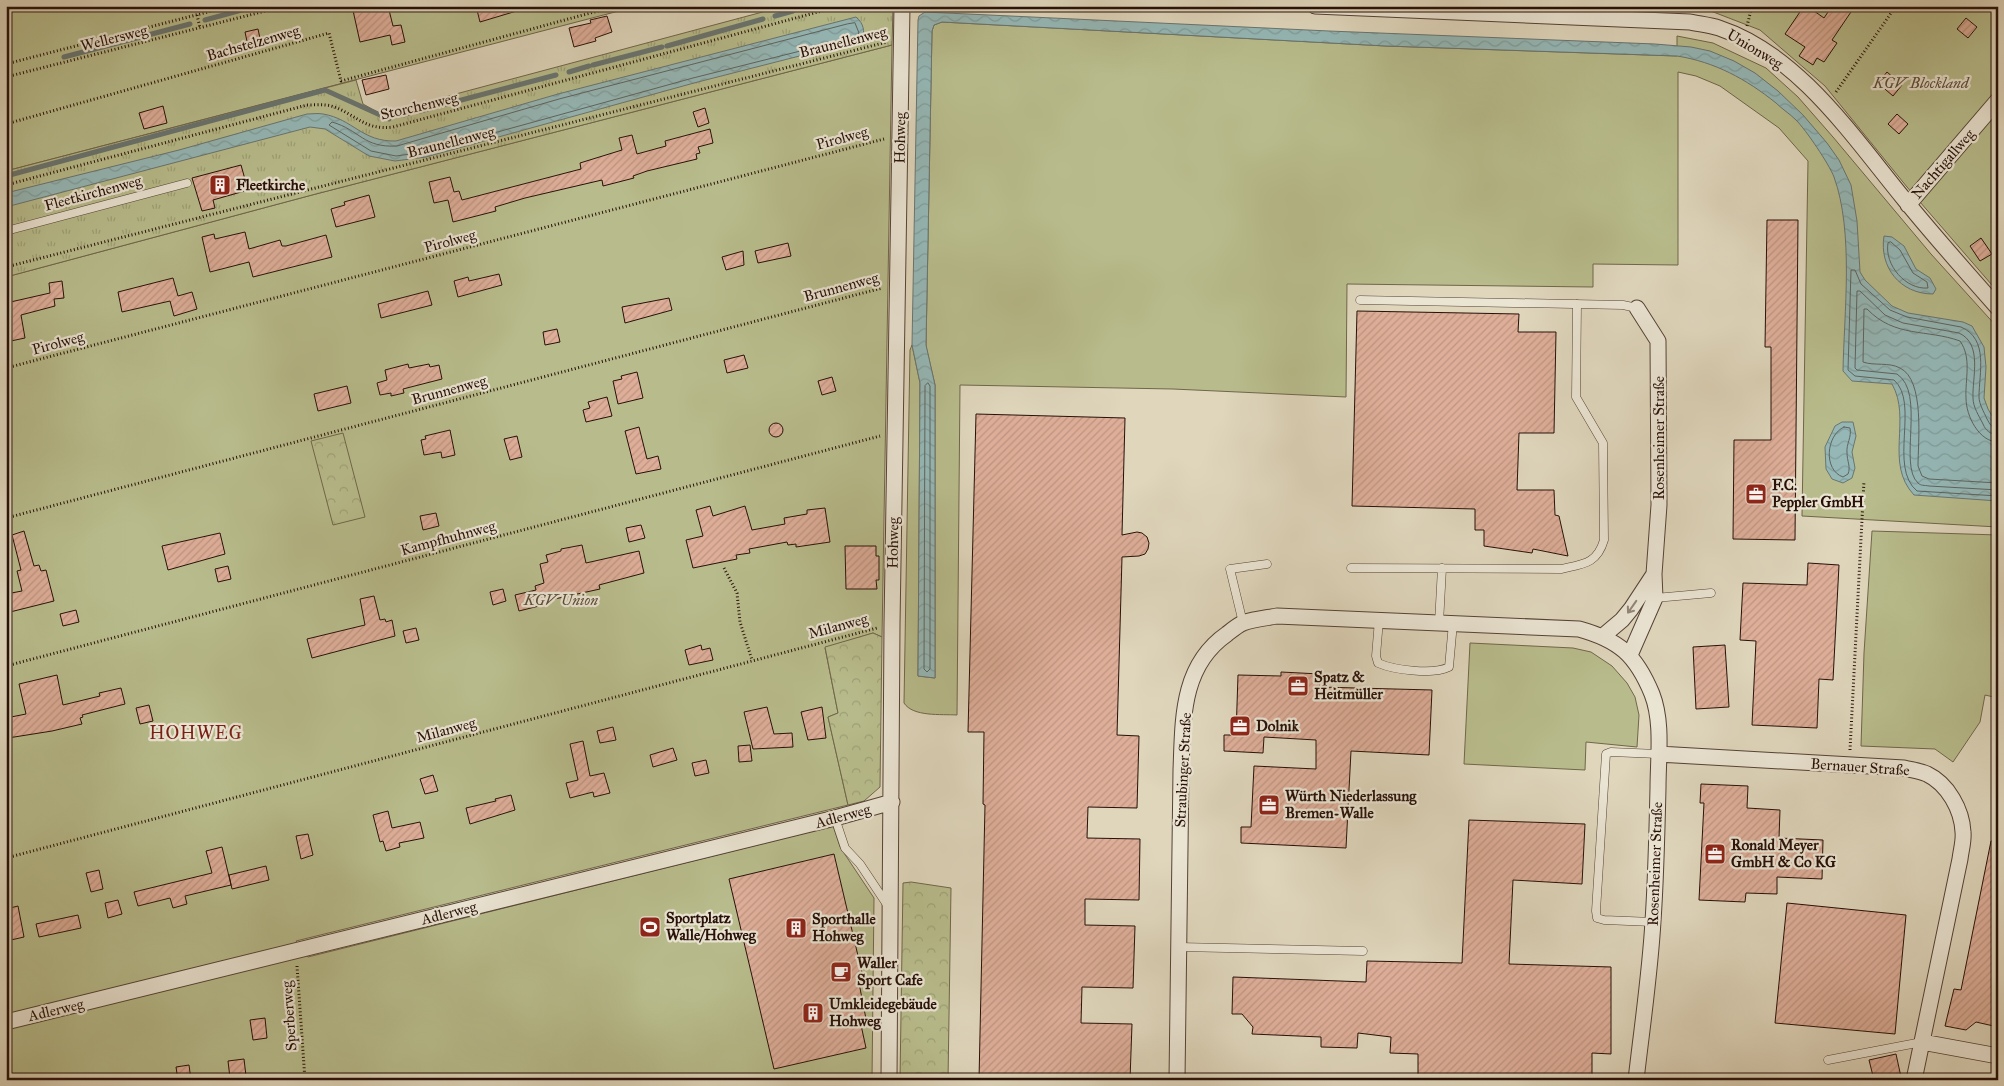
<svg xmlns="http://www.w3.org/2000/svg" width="2004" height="1086" viewBox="0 0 2004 1086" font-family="'IM FELL Great Primer',serif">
<defs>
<pattern id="forest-crowns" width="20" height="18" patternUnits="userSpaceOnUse" patternTransform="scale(1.25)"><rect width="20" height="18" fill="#b8bc8c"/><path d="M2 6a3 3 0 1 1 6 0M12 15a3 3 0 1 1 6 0" fill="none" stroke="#9ea177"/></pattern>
<pattern id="park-tufts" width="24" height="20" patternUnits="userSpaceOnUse" patternTransform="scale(1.25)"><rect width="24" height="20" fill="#b8bc8c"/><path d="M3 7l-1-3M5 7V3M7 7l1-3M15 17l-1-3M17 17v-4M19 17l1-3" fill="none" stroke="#9ea177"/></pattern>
<pattern id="water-waves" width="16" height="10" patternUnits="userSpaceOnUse" patternTransform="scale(1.25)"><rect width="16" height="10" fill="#95b8b7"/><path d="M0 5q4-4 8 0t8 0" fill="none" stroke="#809d9c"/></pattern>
<pattern id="building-hatch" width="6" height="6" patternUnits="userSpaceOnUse" patternTransform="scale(1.25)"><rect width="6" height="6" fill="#deae99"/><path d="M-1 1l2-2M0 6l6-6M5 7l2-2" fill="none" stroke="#be9582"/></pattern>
</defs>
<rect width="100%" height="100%" fill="#dfd6bc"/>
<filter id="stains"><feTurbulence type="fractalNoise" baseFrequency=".004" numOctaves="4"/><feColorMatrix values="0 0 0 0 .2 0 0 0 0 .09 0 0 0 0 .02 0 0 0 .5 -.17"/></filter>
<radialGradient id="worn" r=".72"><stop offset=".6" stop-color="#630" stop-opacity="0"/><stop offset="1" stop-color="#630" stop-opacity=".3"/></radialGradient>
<path fill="#b8bc8c" stroke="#70664a" d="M6,6H638L6,171Z
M1666,6H1998V292L1907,187L1825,86L1760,30L1703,8Z
M942,22L1386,46L1677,56V36L1713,43L1766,68L1798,97L1833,137L1931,254L1998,328V527L1802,516L1808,161L1779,128L1720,86L1696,76L1678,72V265L1593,264V287L1347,284L1346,397L1173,389L960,385L957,715C941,714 913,717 904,703L910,350L912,345L920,383L918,676L935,678V385L926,346L932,31L934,25Z
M892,45L882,637L873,633L825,648L838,713L828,717L848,805L296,941L308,957L833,826L840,847L874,898L872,1080H6V277L312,195Z
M1872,531L1998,535V698L1985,695L1980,722L1953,762L1935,749L1861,746L1864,653Z
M1470,643L1573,648L1591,652L1612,666L1627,683L1635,697L1639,715L1637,747L1586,742L1585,770L1464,764Z"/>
<path fill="url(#forest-crowns)" stroke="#70664a" d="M343,433L365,517L333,525L311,441Z
M873,633L882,637L880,787L864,801L848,805L828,717L838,713L825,647Z
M911,882L951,888L948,1080H900L903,883Z"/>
<path fill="url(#park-tufts)" stroke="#70664a" d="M785,6H893L892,45L312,195L6,277V171L356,80L363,104L381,114Z"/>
<path fill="url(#water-waves)" stroke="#697571" d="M925,12L1329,31L1655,44L1691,47L1710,51L1734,61L1755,73L1778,91L1803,115L1827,143L1839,160L1851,185L1857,221L1860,272L1865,280L1892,306L1908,313L1963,322L1972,326L1984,347L1986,367L1984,398L1988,409L1998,426V501L1914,495C1884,463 1912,419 1892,384L1852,381L1843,371C1844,313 1854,232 1834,177C1829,164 1806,130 1796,120C1790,114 1782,109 1776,103C1746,79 1715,62 1677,56L1386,46L942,22L934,25L932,31L926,345L935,385V678L918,676L920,383L912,345L918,20L919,16Z
M856,17C864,24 865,31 862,40L694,83L426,157L395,161L369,156L325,129L310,127L6,207V193L179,150L307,114C312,114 318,113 323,114C353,119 362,142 396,141L558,94Z
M1884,236L1892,237L1904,246L1916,269L1930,278L1936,289L1933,294C1900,294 1879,267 1884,236Z
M1842,422H1853L1856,436L1852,452L1855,468L1852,478L1843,483L1832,479L1826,469L1825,447L1835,426Z"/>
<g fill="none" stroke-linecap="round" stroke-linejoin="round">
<path stroke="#5e6460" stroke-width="1" d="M855,23L859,33L856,37L693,78L425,152L396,156L371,151L329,125L332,122C360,130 363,148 397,146L559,99L847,24Z
M1891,242L1900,250L1913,273L1927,282L1928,288C1906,290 1884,265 1888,243Z
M928,383L930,386V669L927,672L924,669L925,386Z
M1844,427L1850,428C1852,437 1846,444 1847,453C1847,461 1851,467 1848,474L1843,477C1823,470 1826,435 1844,427Z
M1998,428C1991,428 1990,424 1987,419C1984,412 1979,404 1979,397C1979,373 1989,339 1961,327L1907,317L1890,310L1861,284L1855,270H1851L1848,370L1855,376L1894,380C1920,403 1888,467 1917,491L1998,496
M1998,435C1990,434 1986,431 1983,424C1979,416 1973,407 1973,398C1972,378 1983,344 1959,333L1903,323L1885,315L1860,291H1857L1855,368L1857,370L1897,374C1926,393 1898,465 1918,483C1921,486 1924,485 1929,486L1998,490
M1998,442C1979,442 1966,416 1966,398C1965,379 1972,358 1960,341C1927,329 1895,338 1867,309H1864L1863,362C1874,366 1889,362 1900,368C1925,380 1918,442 1918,466L1922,476L1929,479L1998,483"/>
<path stroke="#697571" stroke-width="5" d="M803,8L811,6
M775,16L793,11
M205,20L257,6
M667,46L763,19
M64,57L190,24
M593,65L662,47
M569,72L589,66
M420,111L556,75
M404,115L410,113
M6,176L325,90L389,119"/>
</g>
<path fill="url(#building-hatch)" stroke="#271008" d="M352,6H388L393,26L401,25L405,42L392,45L390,35L360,42Z
M476,6H520V10L480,22Z
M1804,6H1807L1824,18L1832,6H1855L1832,40L1837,43L1824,62L1817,58L1813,65L1799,56L1805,47L1785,34Z
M607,16L612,32L595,38L596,41L574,47L569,28L591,23L590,20Z
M1966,18L1977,27L1968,38L1957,29Z
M258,29L261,43L248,46L245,32Z
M1887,72L1902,85L1893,96L1878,83Z
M386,75L389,89L366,95L362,80Z
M163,106L167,123L144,129L139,113Z
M705,108L709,123L698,127L693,112Z
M1897,114L1908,124L1899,134L1888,124Z
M710,129L713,143L698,147L700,153L696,154L697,159L647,171L633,176L634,178L603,186L602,180L525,198L495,207L496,211L453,222L448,200L434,203L429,182L450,177L454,192L459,191L462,200L581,169L580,163L622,150L619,138L632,135L637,154L666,146L665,141Z
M241,165L248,190L213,200L215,208L202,211L192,178Z
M369,195L375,217L336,227L331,209L345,205L344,202Z
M1767,220H1798L1795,540L1733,539L1734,440H1771V347H1765Z
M245,232L249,249L280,240L282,246H286L326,235L332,257L253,277L249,262L210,272L202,237L214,234L215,239Z
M1981,238L1992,254L1980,261L1970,246Z
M788,243L791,256L758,263L755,251Z
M743,251L744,265L726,270L722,257Z
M499,274L502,285L458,297L454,281L468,277L469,281Z
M173,278L178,296L192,292L197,309L174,316L170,301L122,312L118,292Z
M62,281L64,298L54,299L55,306L21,315L25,338L6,342V303L50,293L49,283Z
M428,291L432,305L381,318L378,304Z
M669,298L672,310L625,323L622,307Z
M1357,311L1519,314L1518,332H1556L1554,433H1519L1517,490H1554L1555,515L1559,516L1568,556L1533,549L1532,553L1484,546V530H1475V509L1352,506Z
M557,329L560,342L545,345L543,332Z
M744,355L748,368L727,373L724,360Z
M408,364L409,368L429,364L430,367L439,365L442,379L403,389L404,393L391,396V393L380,395L377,383L387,380L385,370Z
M637,372L643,398L618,404L613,381L622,379L621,376Z
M832,377L836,391L822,395L818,381Z
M347,386L351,403L318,411L314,394Z
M607,397L612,416L586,422L583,410L590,408L588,402Z
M976,414L1125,418L1122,535L1137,532L1142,533L1147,537L1149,543L1148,549L1145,554L1139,556L1122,557L1117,735L1139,736L1137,808L1088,807L1087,838L1140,839L1139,900L1085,899V925L1135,926L1133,988L1082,987L1081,1023L1132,1024L1130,1080H979L985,805L983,804L984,732H968Z
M769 430a7 7 0 1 1 14 0a7 7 0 1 1-14 0Z
M639,427L647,459L658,456L661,469L636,474L625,431Z
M450,430L455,455L442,458L441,452L424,455L421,440L426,439L425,436Z
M517,436L522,457L510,460L504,439Z
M710,506L713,516L745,506L752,530L785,524L784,518L807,514V510L825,508L830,542L796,547V544L788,545L787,542L749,549L750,553L736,555L737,559L693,568L686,540L703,536L696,510Z
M436,513L439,526L423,530L420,516Z
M641,525L645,538L629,542L626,528Z
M24,531L34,566L39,565L41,571L46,570L54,601L6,613V594L22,591L17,571L21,570L12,535Z
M220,533L225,554L168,570L162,546Z
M582,545L586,563L639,551L644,573L599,585L600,589L550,600L551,603L519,611L515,595L536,590L535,586L544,583L540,564L548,562L546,555L561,551V549Z
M845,546H876V556H879V580H876L877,589H846Z
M1808,563L1839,565L1833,680L1819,679L1817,728L1752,725L1756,641L1740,640L1743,583L1807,585Z
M228,566L231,579L218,582L215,569Z
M503,589L506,601L493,605L490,592Z
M374,596L380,620L385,619L386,622L392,620L395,636L312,658L307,639L365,625L360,599Z
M76,610L79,622L63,626L60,614Z
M416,628L419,640L406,643L403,631Z
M701,645L702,650L710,648L713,660L689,665L685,650Z
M1725,645L1729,707L1696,709L1693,647Z
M1281,672L1320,674V687L1432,690L1429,755L1351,751L1346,848L1241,843V827H1251L1254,766L1316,769V740L1264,737L1263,753L1224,751V735H1236L1238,675L1281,676Z
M57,675L63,705L100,696L99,693L121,688L125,704L82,715L83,717L80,718L82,724L52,731L8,738L6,718L26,714L19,684Z
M149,705L153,721L140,724L136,708Z
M767,707L774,734L792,733L793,747L753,749L744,712Z
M822,707L826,738L808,740L801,712Z
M613,727L616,740L600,743L597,731Z
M583,741L590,776L604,773L610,793L594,797L593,792L570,798L566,783L578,780L570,744Z
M750,745L752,761L739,762L738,746Z
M673,748L677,760L653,767L650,755Z
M706,760L709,773L695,776L692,763Z
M433,775L438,791L425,794L420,779Z
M1701,784L1748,786L1747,808L1780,810L1779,838L1823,840L1822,879L1777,877V894L1746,893L1745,902L1699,900L1704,803H1700Z
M511,795L515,810L470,824L466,808L496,801L495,799Z
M388,811L392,828L420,822L424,838L399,843L400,847L386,851L383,841L380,842L373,815Z
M1469,820L1585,824L1582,884L1513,880L1509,964L1611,967V1054L1592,1053V1080H1418V1054L1390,1053L1391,1037L1358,1033L1357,1048L1321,1047V1037L1252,1034L1253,1027L1242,1014H1232L1233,977L1366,982L1367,961L1462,963Z
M308,834L313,855L301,859L296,836Z
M1991,841H1998V1027L1976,1022L1966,1030L1945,1026L1954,989L1961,990Z
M222,847L231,885L185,896L187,904L173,908L170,898L138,906L134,892L212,873L206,851Z
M834,854L863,977L858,978L867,1024L861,1025L866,1048L774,1069L729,879Z
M266,866L269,880L232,889L229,875Z
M99,870L103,889L91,892L86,873Z
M118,900L122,914L108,918L105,903Z
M1787,903L1906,915L1895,1034L1775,1023Z
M18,906L24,937L11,940L6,909Z
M78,915L81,928L39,937L36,924Z
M265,1018L267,1038L253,1040L250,1020Z
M1896,1054L1901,1077L1889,1080H1874L1869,1060Z
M244,1059L246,1076L230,1078L228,1061Z
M189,1065L191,1080H178L176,1067Z"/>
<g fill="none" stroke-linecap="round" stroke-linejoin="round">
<g stroke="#554235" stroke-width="9">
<path id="lane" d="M6,231L187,183
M1360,300L1623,305L1637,308
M1351,568L1561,569C1583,564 1597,564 1604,540L1603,443L1576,397L1577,304
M1655,598L1711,593
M1379,620L1376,656L1378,663C1394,670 1433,675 1449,667L1453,623
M1243,623L1230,569L1267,564
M1439,623L1442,568
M835,818L845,848L860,864L888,906
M1653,922L1604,920L1597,918L1596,911L1606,754L1611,752L1658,754
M1179,947L1363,951
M1828,1060L1922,1042"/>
</g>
<g stroke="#554235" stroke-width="17">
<path id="street" d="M1315,6L1690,22C1699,24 1710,25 1719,28C1798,54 1853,137 1904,199C1934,236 1966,272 1998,308
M1908,205L1998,100
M1603,636L1622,620L1631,609L1654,574
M1630,655L1655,598L1654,574L1659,505L1658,341L1637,308
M1658,754L1904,768C1912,770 1920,771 1927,774C1948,784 1962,810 1963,832C1964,841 1961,850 1960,859L1914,1080
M6,1022L835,818L892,802
M1922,1042L1998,1056
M889,1080L892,624L902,6
M1177,1080L1181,770C1183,719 1181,666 1227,634C1232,630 1238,625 1243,623C1254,619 1266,618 1277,616L1579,629C1619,640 1636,655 1652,694C1663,722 1658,758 1658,788C1657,832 1656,877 1653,921C1650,974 1642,1027 1636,1080"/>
</g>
<path stroke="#271008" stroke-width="3" stroke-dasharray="1 2.5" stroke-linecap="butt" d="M197,15L200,28
M1747,26L1752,6
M6,64L231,6
M6,77L285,6
M1836,92L1896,6
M6,124L329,33L341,81L616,6
M6,185L307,105C315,105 324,104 331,106C355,113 364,131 393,127L840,6
M6,267L887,42
M6,368L884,139
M6,518L882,288
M724,568L737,593L740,622L752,660
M6,666L880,436
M1850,750L1864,481
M6,858L877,628
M297,966L305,1080"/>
<use href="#lane" stroke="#eae4d3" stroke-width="8"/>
<use href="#street" stroke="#eae4d3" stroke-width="15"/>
</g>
<defs><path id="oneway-shaft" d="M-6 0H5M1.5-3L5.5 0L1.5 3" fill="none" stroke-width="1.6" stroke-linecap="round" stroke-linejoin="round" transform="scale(1.25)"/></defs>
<use stroke="#928578" href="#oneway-shaft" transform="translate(1632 607) rotate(125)"/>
<defs>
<g id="building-square" transform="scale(1.125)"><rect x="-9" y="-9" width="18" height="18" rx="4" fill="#8f2418" stroke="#eae4d3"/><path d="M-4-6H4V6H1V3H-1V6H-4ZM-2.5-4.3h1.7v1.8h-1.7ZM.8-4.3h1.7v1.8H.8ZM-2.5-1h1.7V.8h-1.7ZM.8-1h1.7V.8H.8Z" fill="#fff"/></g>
<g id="office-square" transform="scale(1.125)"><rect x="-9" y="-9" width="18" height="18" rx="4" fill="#8f2418" stroke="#eae4d3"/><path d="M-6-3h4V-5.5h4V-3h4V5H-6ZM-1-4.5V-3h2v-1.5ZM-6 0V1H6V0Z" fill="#fff"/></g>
<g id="stadium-square" transform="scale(1.125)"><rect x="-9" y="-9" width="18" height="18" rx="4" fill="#8f2418" stroke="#eae4d3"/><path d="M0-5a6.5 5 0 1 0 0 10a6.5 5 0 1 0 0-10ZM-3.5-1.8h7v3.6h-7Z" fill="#fff"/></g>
<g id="cafe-square" transform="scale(1.125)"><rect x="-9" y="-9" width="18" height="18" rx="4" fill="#8f2418" stroke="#eae4d3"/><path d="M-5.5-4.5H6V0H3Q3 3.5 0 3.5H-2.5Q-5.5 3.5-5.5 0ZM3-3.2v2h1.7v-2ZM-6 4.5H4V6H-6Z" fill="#fff"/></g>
</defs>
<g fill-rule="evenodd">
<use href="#building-square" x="220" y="185"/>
<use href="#office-square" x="1756" y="494"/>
<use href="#office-square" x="1298" y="686"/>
<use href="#office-square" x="1240" y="726"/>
<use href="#office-square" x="1269" y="805"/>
<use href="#office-square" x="1715" y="854"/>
<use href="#stadium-square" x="650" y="927"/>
<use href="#building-square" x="796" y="928"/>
<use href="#cafe-square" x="841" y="972"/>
<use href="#building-square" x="813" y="1013"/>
</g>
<g text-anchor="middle" stroke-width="4.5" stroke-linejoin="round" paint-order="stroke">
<g font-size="15" fill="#271008" stroke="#eae4d3">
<text transform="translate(114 38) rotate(-14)" y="5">Wellersweg</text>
<text transform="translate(843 42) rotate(-14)" y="5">Braunellenweg</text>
<text transform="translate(253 43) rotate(-16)" y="5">Bachstelzenweg</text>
<text transform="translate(1755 49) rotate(31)" y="5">Unionweg</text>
<text transform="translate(419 106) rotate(-13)" y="5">Storchenweg</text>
<text transform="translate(842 138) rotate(-15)" y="5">Pirolweg</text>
<text transform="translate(900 138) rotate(-89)" y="5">Hohweg</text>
<text transform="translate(451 142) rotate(-14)" y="5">Braunellenweg</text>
<text transform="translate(1943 164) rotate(-49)" y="5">Nachtigallweg</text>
<text transform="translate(93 193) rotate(-15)" y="5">Fleetkirchenweg</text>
<text transform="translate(450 241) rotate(-15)" y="5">Pirolweg</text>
<text transform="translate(841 287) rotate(-15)" y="5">Brunnenweg</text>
<text transform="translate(58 343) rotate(-15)" y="5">Pirolweg</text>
<text transform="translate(449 390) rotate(-15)" y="5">Brunnenweg</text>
<text transform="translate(1659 438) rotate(-90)" y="5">Rosenheimer Straße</text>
<text transform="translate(448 538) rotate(-15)" y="5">Kampfhuhnweg</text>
<text transform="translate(893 543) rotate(-89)" y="5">Hohweg</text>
<text transform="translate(838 626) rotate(-15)" y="5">Milanweg</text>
<text transform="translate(446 730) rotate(-15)" y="5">Milanweg</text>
<text transform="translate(1860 767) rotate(4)" y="5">Bernauer Straße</text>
<text transform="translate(1183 770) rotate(-87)" y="5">Straubinger Straße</text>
<text transform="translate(843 816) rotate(-15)" y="5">Adlerweg</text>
<text transform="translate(1655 864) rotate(-88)" y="5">Rosenheimer Straße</text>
<text transform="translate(449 913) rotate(-14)" y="5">Adlerweg</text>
<text transform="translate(56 1010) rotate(-13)" y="5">Adlerweg</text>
<text transform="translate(289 1016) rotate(-94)" y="5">Sperberweg</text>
</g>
<g font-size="15" font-style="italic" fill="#5a4c36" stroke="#eae4d3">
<text x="1921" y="88">KGV Blockland</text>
<text x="561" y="605">KGV Union</text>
</g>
<g font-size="15" font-weight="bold" fill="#271008" stroke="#eae4d3" text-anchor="start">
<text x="236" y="190">Fleetkirche</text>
<text x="1772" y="490">F.C.<tspan x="1772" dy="17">Peppler GmbH</tspan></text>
<text x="1314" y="682">Spatz &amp;<tspan x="1314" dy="17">Heitmüller</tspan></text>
<text x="1256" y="731">Dolnik</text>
<text x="1285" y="801">Würth Niederlassung<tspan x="1285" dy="17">Bremen-Walle</tspan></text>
<text x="1731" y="850">Ronald Meyer<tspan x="1731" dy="17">GmbH &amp; Co KG</tspan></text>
<text x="666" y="923">Sportplatz<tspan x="666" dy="17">Walle/Hohweg</tspan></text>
<text x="812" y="924">Sporthalle<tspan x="812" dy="17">Hohweg</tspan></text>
<text x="857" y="968">Waller<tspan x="857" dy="17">Sport Cafe</tspan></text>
<text x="829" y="1009">Umkleidegebäude<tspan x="829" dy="17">Hohweg</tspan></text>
</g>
<g font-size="18" letter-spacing="1" fill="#7a1f14" stroke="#eae4d3">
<text x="196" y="739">HOHWEG</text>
</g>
</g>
<rect width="2004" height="1086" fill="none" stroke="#dfd6bc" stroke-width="25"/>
<rect x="8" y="8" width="1989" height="1071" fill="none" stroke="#271008" stroke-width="2.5"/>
<rect x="12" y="12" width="1979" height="1061" fill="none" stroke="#271008"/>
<rect width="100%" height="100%" filter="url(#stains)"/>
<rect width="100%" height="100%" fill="url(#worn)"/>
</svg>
